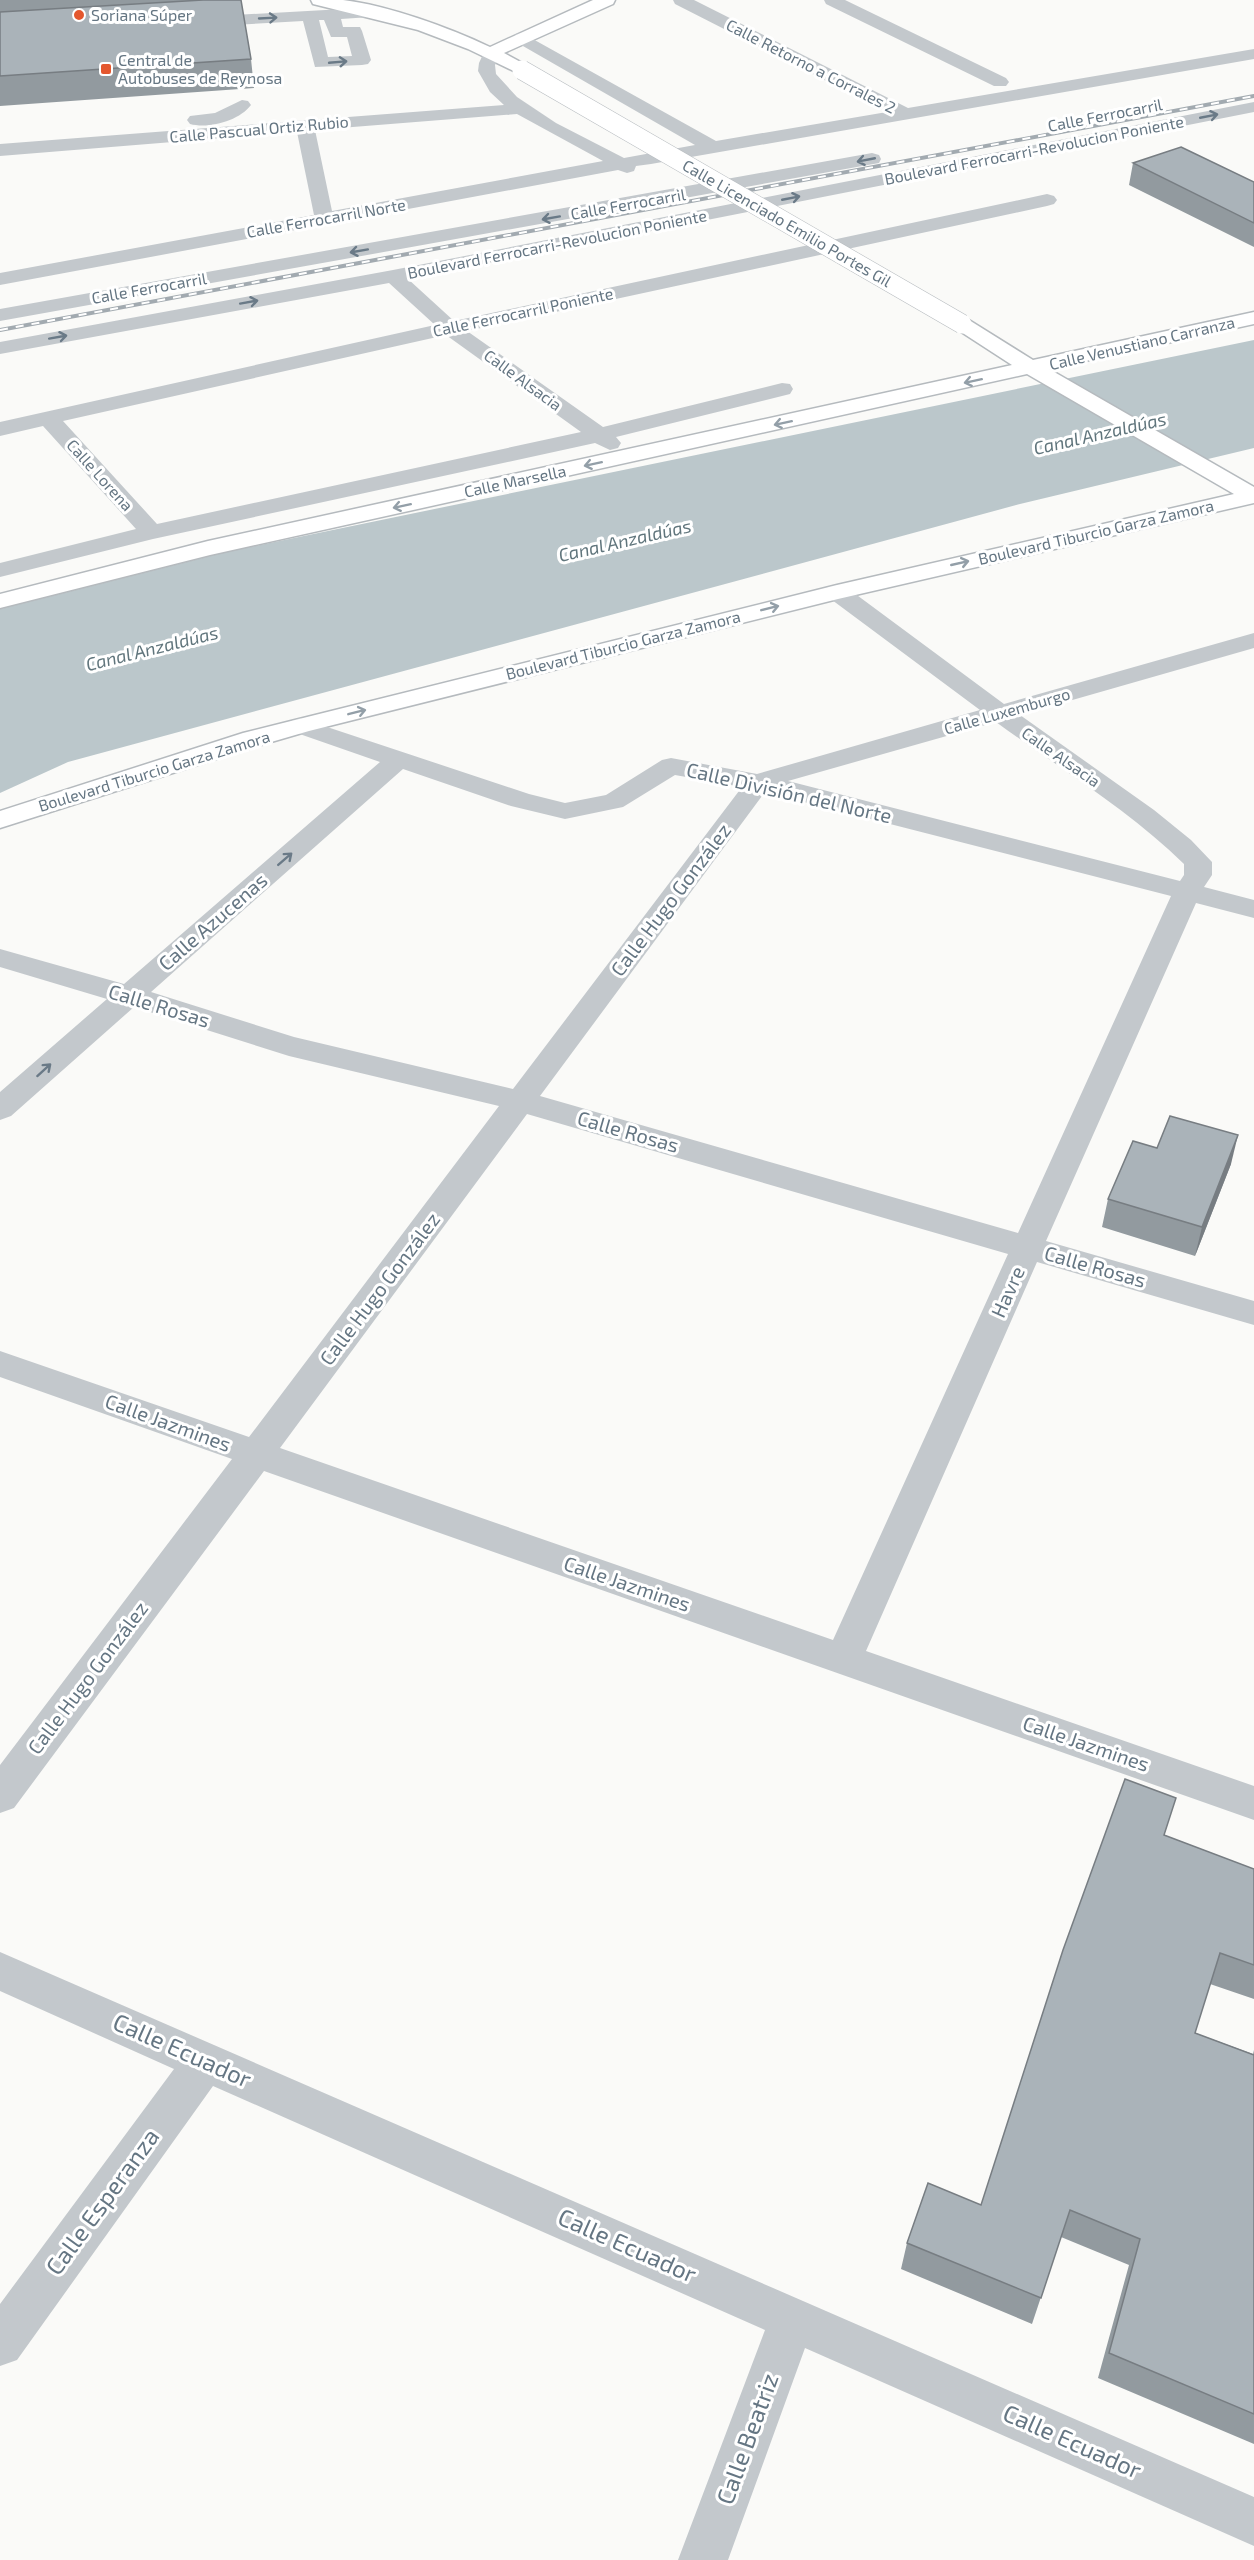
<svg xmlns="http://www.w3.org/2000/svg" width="1254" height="2560" viewBox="0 0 1254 2560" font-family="'Exo 2',sans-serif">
<rect width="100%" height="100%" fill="#fafaf8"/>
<path fill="#bbc7cb" d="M1254,340V448L1020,504L68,762L0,793V609L226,552Z"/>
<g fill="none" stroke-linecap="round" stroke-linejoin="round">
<g stroke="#b5babe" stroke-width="3">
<path id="major" d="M311,0C321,0 333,0 343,0C387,5 450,28 490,47L593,0H615L613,4L504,53L528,66L531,70L528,74L522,75L468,49L418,30L313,4Z
M1254,312V324L1049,369L1254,487V503L838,599L309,731L261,745L0,828V811L243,733L291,721L837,585L1234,494L1027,374L210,555L0,608V594L208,541L1012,365L955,328L952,324L955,320L962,318L969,320L1033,360Z"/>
</g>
<path fill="#c3c8cc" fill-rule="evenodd" d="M673,0H694L908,108L1254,49V59L651,164L636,166L634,171L627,173L618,170L0,285V273L314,215L297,132L0,156V144L504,105L490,92L478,71L479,63L486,48H498L501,52L495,65L496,74L517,97L556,123L624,158L695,145L516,42L513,38L516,34L522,33L716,141L887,112L675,4ZM517,114L603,161L332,211L315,130Z
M824,0H845L1006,78L1009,82L1006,86H994L826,4Z
M379,7L387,12L385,16L341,19L343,27H360L362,31L371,60L368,64L362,65L315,67L303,21L199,27L191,22L199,17ZM319,20H324L331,37H347L352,56L328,57Z
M242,100L248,101L251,105C239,121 209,129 190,124L187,120L190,116L215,113Z
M1254,102V112L408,279L454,321L1047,194L1054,196L1057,200L1054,204L1047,206L467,331L603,427L782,383L790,384L793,389L790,394L616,437L621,443L618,448L610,450L595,443L153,539L0,577V563L136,529L43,426L0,436V422L435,325L389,283L0,354V342L393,270ZM446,335L581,432L157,524L63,421Z
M872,153L879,155L881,159L879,163L0,321V309Z
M837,585L846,587L1004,704L1254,633V648L1020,715L1154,810L1191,840L1212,862V875L1204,887L1254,900V918L1196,903L1046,1241L1254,1301V1325L1037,1262L866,1651L1254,1786V1820L264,1471L14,1808L0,1813V1765L232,1459L0,1377V1351L249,1437L499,1106L289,1056L134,1007L11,1116L0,1120V1092L107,999L0,967V949L124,984L380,762L291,731L287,726L291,721L300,718L529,794L565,803L606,795L662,760L671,758L757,774L980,710L828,597L825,592L828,587ZM996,722C1059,768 1128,809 1184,864V875L1180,881L788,781ZM403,769L511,806L565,819L623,807L675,775L742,787L513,1089L294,1037L151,992ZM765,792L1171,896L1018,1233L540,1096ZM527,1114L1008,1254L833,1640L280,1448Z
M0,1952L1254,2497V2546L805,2348L728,2560H678L765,2330L213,2086L17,2360L0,2366V2304L174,2069L0,1991Z"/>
<use href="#major" fill="#fff" fill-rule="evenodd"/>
<g stroke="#a2aab0" stroke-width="4">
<path id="rail" d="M0,330L1254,96"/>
</g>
<use href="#rail" stroke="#fff" stroke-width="2" stroke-dasharray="8" stroke-linecap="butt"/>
<g stroke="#b5babe" stroke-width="20" stroke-linecap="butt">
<path id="major-bridge" d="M522,70L962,324"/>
</g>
<use href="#major-bridge" stroke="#fff" stroke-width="19"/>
</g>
<path fill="#929a9f" d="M0,0H241L251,59L254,88L0,106Z
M1133,163L1254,182V247L1129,185Z
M1157,1148L1231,1164L1195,1256L1102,1227L1108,1199Z
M1164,1835L1254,1869V1999L1210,1984L1195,2033L1253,2054L1254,2050V2444L1098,2378L1129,2265L1061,2237L1032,2324L901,2269L907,2243L981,2205Z"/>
<path fill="#777d82" d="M1238,1135L1231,1164L1195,1256L1202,1227Z"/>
<path fill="#aab3b9" stroke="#777d82" stroke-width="1.5" d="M203,0H241L251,59L0,76V12Z
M1181,147L1254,182V223L1133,163Z
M1170,1116L1238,1135L1202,1227L1108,1199L1133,1141L1157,1148Z
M1125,1779L1176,1798L1164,1835L1254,1869V1965L1220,1953L1195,2033L1254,2055V2414L1109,2353L1140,2239L1070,2210L1041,2298L907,2243L928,2183L981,2205L1063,1950Z"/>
<defs><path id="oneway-shaft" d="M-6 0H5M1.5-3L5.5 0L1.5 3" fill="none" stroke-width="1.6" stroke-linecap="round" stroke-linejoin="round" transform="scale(1.5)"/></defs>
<g stroke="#6a7a87">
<use href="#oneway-shaft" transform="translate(268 18) rotate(-3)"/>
<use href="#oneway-shaft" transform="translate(338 62) rotate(-5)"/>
<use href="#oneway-shaft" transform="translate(1209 116) rotate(-11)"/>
<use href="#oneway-shaft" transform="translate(866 160) rotate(169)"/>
<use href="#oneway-shaft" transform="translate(791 198) rotate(-11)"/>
<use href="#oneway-shaft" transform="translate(551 218) rotate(170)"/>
<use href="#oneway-shaft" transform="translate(359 251) rotate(170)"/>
<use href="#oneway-shaft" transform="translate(249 302) rotate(-10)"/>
<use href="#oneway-shaft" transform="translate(58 337) rotate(-10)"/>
<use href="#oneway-shaft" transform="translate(285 859) rotate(-41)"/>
<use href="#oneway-shaft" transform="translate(44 1070) rotate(-42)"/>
</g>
<g stroke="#939fa8">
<use href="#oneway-shaft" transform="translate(973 381) rotate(168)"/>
<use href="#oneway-shaft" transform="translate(783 423) rotate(168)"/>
<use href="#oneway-shaft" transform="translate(593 464) rotate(168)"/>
<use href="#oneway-shaft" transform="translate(402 506) rotate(168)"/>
<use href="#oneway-shaft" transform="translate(960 563) rotate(-13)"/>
<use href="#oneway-shaft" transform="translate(770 608) rotate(-14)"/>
<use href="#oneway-shaft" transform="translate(357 712) rotate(-14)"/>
</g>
<g fill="#e4572e" stroke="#fff" stroke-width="2">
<circle cx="79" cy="15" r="6"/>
<rect x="100" y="63" width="12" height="12" rx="3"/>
</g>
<g text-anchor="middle" stroke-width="6" stroke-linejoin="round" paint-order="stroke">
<g font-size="16" fill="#657683" stroke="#fff" text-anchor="start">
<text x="91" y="21">Soriana Súper</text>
<text x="118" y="66">Central de<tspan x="118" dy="18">Autobuses de Reynosa</tspan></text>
</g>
<g font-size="16" fill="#657683" stroke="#fff">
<text transform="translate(811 66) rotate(27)" y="6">Calle Retorno a Corrales 2</text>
<text transform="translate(1105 115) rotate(-11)" y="6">Calle Ferrocarril</text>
<text transform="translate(259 129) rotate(-5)" y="6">Calle Pascual Ortiz Rubio</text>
<text transform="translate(1034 150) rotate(-11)" y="6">Boulevard Ferrocarri-Revolucion Poniente</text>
<text transform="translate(628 204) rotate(-10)" y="6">Calle Ferrocarril</text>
<text transform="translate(326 218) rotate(-10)" y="6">Calle Ferrocarril Norte</text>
<text transform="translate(787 223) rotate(30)" y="6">Calle Licenciado Emilio Portes Gil</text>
<text transform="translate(557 244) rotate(-11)" y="6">Boulevard Ferrocarri-Revolucion Poniente</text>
<text transform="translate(149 288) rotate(-10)" y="6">Calle Ferrocarril</text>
<text transform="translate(523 312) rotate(-12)" y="6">Calle Ferrocarril Poniente</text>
<text transform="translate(1142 343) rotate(-13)" y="6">Calle Venustiano Carranza</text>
<text transform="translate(523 380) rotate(36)" y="6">Calle Alsacia</text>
<text transform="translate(100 475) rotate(48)" y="6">Calle Lorena</text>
<text transform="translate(515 481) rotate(-12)" y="6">Calle Marsella</text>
<text transform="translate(1096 532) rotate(-13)" y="6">Boulevard Tiburcio Garza Zamora</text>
<text transform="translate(623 645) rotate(-14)" y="6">Boulevard Tiburcio Garza Zamora</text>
<text transform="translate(1007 711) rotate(-16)" y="6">Calle Luxemburgo</text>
<text transform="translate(1061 757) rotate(35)" y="6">Calle Alsacia</text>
<text transform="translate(154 771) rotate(-17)" y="6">Boulevard Tiburcio Garza Zamora</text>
</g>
<g font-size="18" font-style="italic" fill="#60757c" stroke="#fff">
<text transform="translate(1100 434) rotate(-13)" y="6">Canal Anzaldúas</text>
<text transform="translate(625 541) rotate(-13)" y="6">Canal Anzaldúas</text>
<text transform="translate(152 649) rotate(-14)" y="6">Canal Anzaldúas</text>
</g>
<g font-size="20" fill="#657683" stroke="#fff">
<text transform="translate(789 793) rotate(13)" y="7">Calle División del Norte</text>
<text transform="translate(671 900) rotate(-53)" y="7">Calle Hugo González</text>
<text transform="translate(213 922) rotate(-41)" y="7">Calle Azucenas</text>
<text transform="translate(159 1006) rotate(17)" y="7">Calle Rosas</text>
<text transform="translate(628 1132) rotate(16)" y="7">Calle Rosas</text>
<text transform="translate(1095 1267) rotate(16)" y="7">Calle Rosas</text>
<text transform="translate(380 1289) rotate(-53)" y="7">Calle Hugo González</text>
<text transform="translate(1008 1292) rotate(-66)" y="7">Havre</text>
<text transform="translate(168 1423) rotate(20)" y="7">Calle Jazmines</text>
<text transform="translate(627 1584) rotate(19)" y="7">Calle Jazmines</text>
<text transform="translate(88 1678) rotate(-53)" y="7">Calle Hugo González</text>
<text transform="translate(1086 1744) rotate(19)" y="7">Calle Jazmines</text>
</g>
<g font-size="24" fill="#657683" stroke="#fff">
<text transform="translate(182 2051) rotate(24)" y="8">Calle Ecuador</text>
<text transform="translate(103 2202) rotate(-54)" y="8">Calle Esperanza</text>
<text transform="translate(627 2246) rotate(24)" y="8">Calle Ecuador</text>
<text transform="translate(748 2439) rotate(-70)" y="8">Calle Beatriz</text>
<text transform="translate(1072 2442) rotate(24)" y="8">Calle Ecuador</text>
</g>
</g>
</svg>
